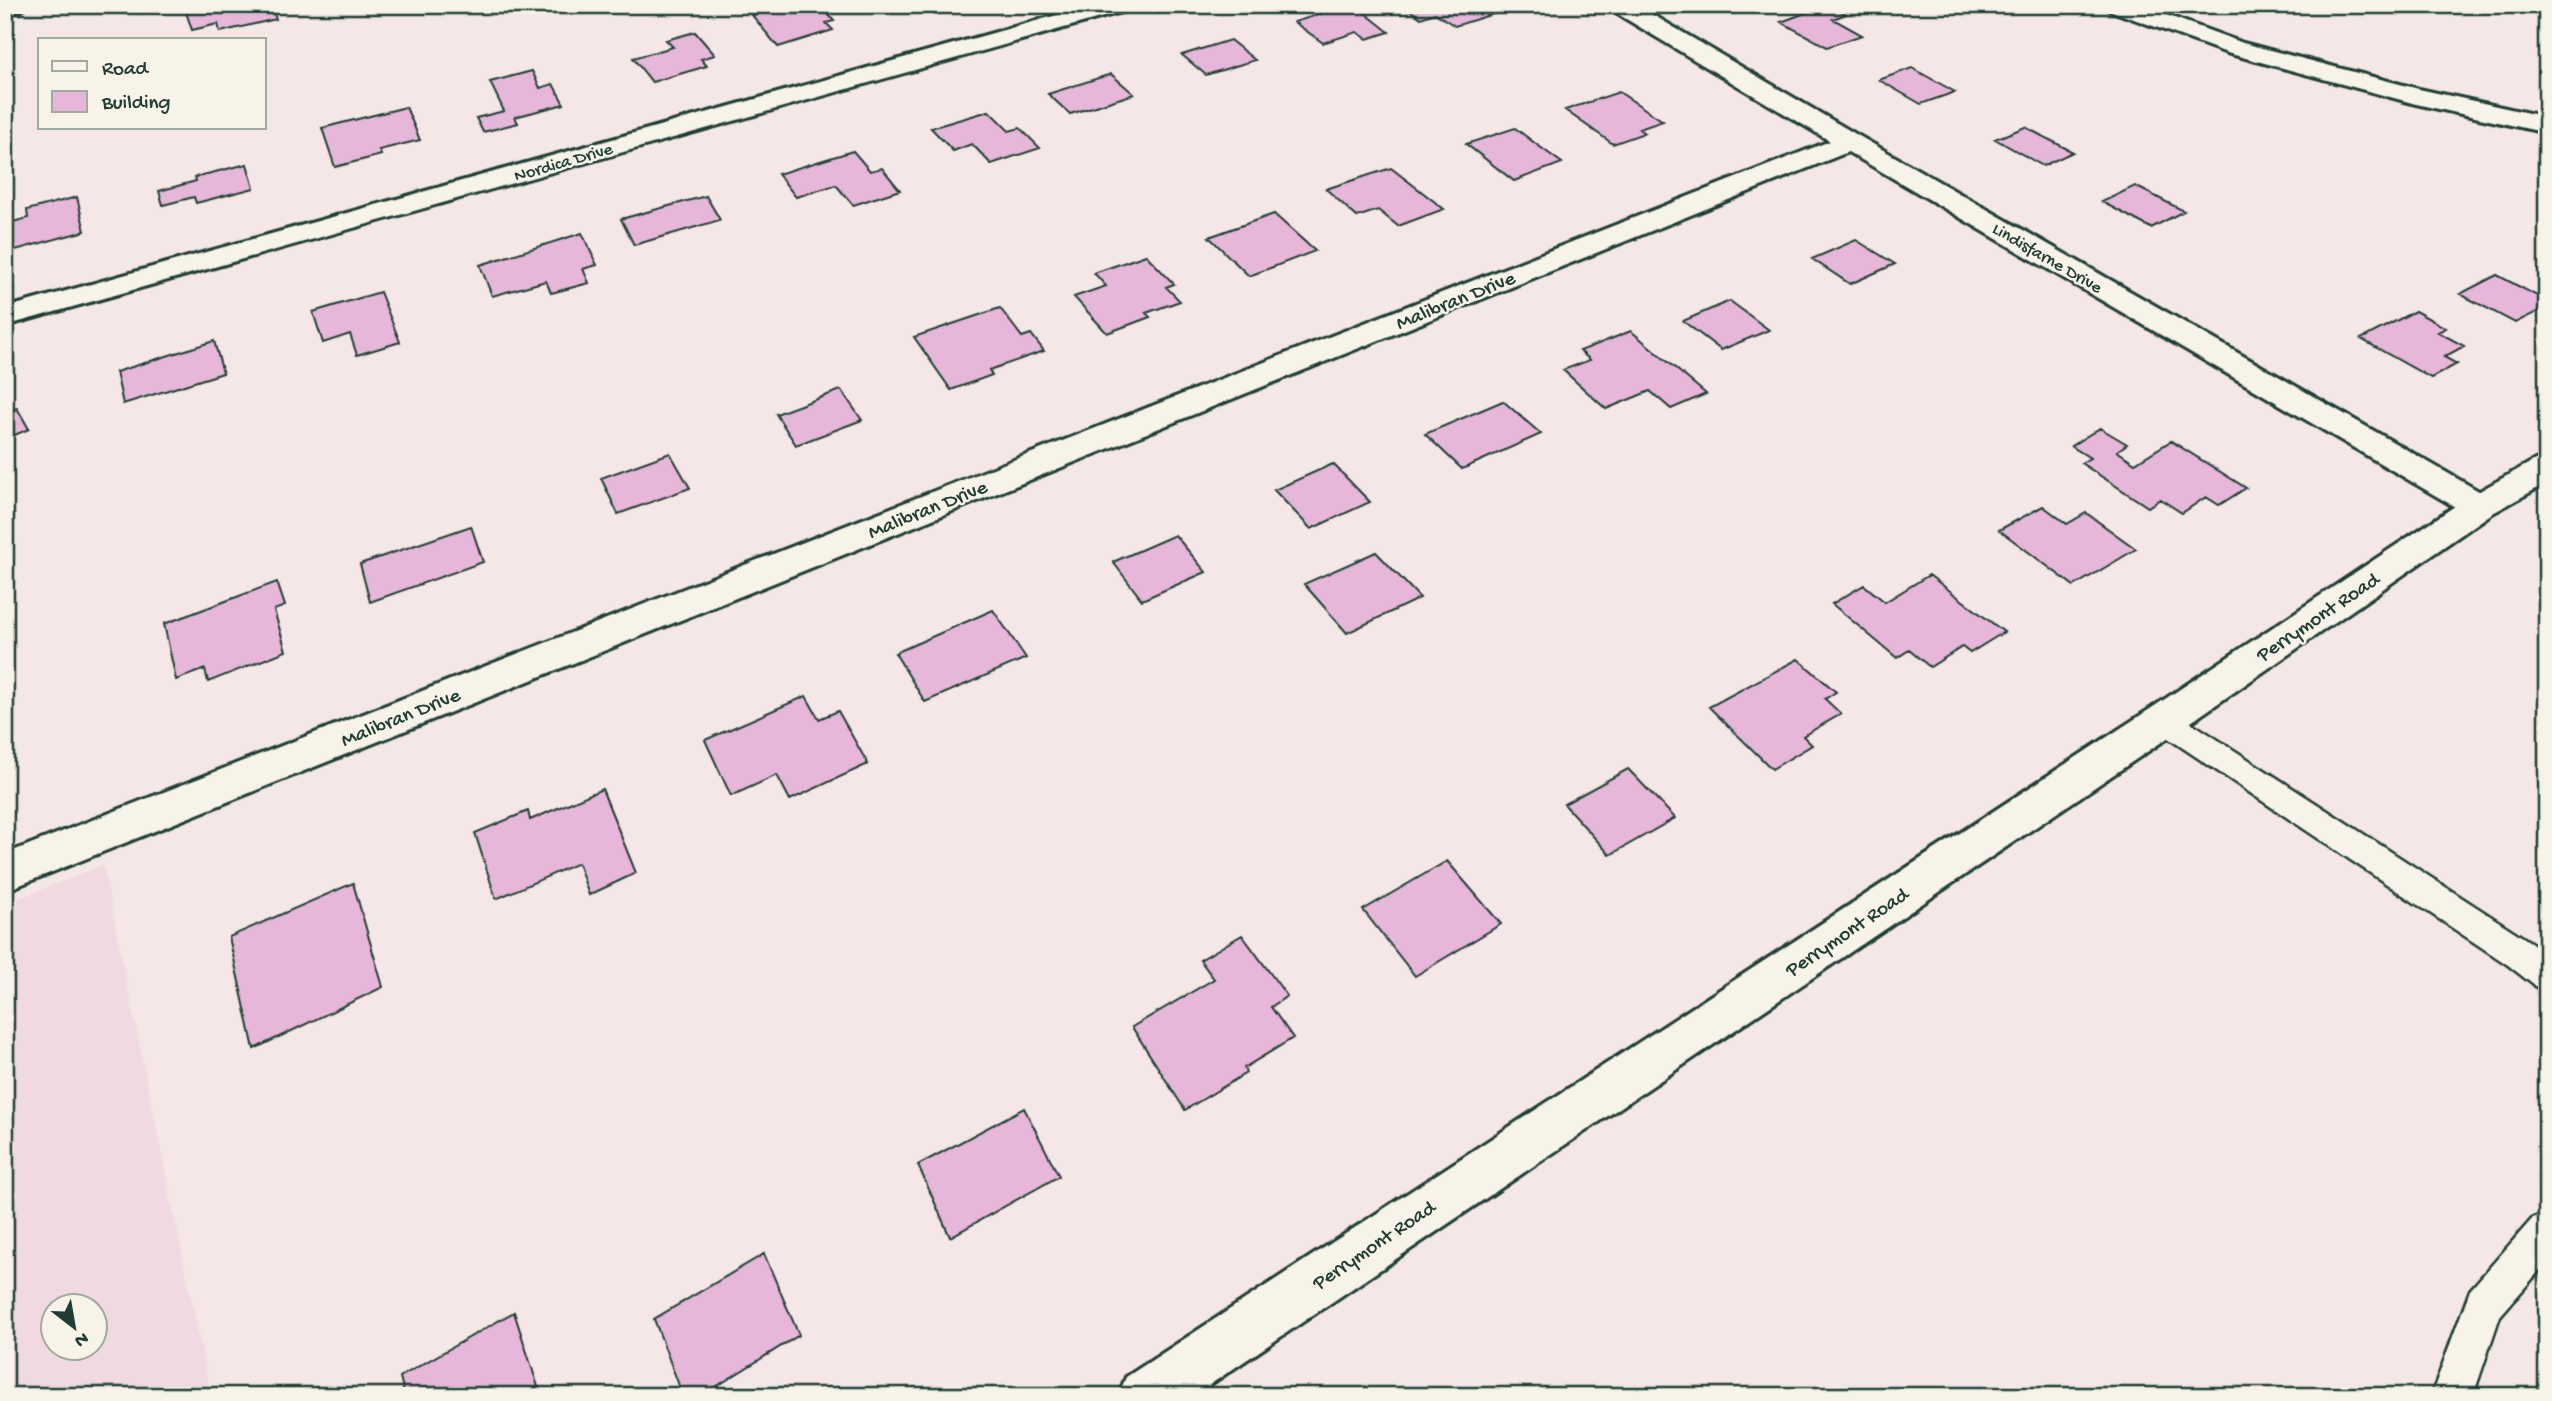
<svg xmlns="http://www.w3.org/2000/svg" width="2552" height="1401" viewBox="0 0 2552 1401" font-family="'Gochi Hand',sans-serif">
<rect width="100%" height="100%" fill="#f4e7e5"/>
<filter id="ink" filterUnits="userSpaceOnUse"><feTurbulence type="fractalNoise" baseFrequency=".0143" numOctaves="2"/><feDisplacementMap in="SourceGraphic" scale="14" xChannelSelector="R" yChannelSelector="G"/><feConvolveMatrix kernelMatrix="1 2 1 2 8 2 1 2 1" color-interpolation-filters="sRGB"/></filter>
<g filter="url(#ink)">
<path fill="#f0d9e1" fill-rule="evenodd" d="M103,865L211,1396H5V904ZM52,1306H94V1348H52Z"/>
<path fill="#e6b7d8" stroke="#1f3d34" stroke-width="2" d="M201,5H271L276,19L220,32L218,24L192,30L185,9Z
M792,5H820L834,21L826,23L833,30L778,47L752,15Z
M1350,5H1355L1389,32L1367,39L1357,32L1323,43L1294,22Z
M1402,5H1490L1500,12L1455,26L1435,13L1421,18Z
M1815,5H1830L1846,14L1833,19L1862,35L1827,47L1781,22L1811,11L1806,8Z
M695,32L715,55L701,59L707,66L652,82L633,58L673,47L666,40Z
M1230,40L1255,60L1206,75L1182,55Z
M1912,68L1955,92L1921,104L1879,80Z
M532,71L540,88L553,84L564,104L515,117L518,123L483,132L476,118L504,111L490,82Z
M1111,74L1134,94L1070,114L1048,94Z
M1619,92L1663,121L1639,129L1644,133L1613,144L1565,110Z
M406,107L420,140L379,150L381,155L335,167L322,128Z
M989,111L1009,131L1020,128L1040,148L991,164L972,144L953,151L931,128Z
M2025,127L2073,152L2043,166L1995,139Z
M1515,128L1536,144L1562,163L1514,181L1466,144Z
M853,151L870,171L882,168L900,190L853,205L836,185L796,197L778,174Z
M247,164L254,188L196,203L194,197L163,205L159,191L196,181L195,177Z
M1391,168L1444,209L1398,226L1378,210L1357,217L1326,189Z
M2135,186L2184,211L2151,228L2102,202Z
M706,196L720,220L634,245L621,219Z
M77,197L85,231L8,252L5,224L28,218L27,210Z
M1274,214L1315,251L1249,276L1209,237Z
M582,233L597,265L583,269L589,283L551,293L546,281L492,296L480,265Z
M1856,240L1895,264L1850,284L1812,259Z
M1146,255L1174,284L1166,287L1180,301L1146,313L1150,317L1107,333L1074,297L1106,286L1094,273Z
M2497,275L2547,301V307L2515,323L2460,294Z
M380,292L400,342L357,355L350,334L323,343L313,312Z
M1730,301L1769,330L1721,350L1683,321Z
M1000,308L1022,337L1031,334L1044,351L989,370L992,375L951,390L914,337Z
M2415,311L2446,328L2438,332L2464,346L2444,357L2457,364L2431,378L2361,339Z
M1631,331L1706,394L1671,409L1650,391L1606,409L1563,370L1590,360L1580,351Z
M214,341L223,373L123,404L116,372Z
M841,390L862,420L796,445L776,414Z
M1503,401L1541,434L1462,469L1425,434Z
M17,408L29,429L5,439V413Z
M2100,428L2127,444L2117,451L2135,463L2171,441L2246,488L2219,505L2206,497L2182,513L2160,499L2148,507L2081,463L2090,458L2071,446Z
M670,453L690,488L618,514L601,478Z
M1333,464L1370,502L1311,529L1274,490Z
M2043,506L2067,524L2086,513L2136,549L2074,586L1999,530Z
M471,526L483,562L370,602L360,564Z
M1175,535L1206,572L1142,600L1113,562Z
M1376,552L1420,598L1347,633L1304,584Z
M1929,575L2004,632L1970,653L1962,647L1930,667L1909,650L1897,658L1832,604L1864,585L1885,602Z
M277,582L285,606L274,610L286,651L208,682L205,669L176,680L164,624Z
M993,610L1026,658L925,702L895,653Z
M1798,659L1836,692L1825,699L1841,714L1803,736L1812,745L1772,769L1709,707Z
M806,696L819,719L838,711L868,764L790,800L777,775L731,796L705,740Z
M1628,769L1675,818L1610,855L1564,804Z
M602,789L636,873L589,895L578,863L496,899L475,833L528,811L530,820Z
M1447,861L1501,924L1415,976L1363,910Z
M353,883L383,987L254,1049L229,937Z
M1242,935L1287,996L1271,1007L1293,1038L1244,1068L1246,1073L1185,1110L1132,1027L1214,979L1200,960Z
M1024,1108L1059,1176L950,1237L918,1165Z
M764,1254L799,1335L701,1396H683L654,1319Z
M514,1312L541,1396H405L400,1377Z"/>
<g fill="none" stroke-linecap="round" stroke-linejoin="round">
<g stroke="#1f3d34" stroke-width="5">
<path id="lane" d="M2164,708L2175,712L2532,943L2547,955V990L2535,986L2508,965L2153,728L2149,720L2153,712Z
M2547,1213V1262L2500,1316L2473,1396H2431L2470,1290L2533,1218Z"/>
</g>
<g stroke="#1f3d34" stroke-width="6">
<path id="street" d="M5,5H25L22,10L5,15Z
M1093,5H1131L1128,10L5,326V308Z
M1608,5H1636L1859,136L2491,498L2496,506L2491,514L2479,518L2467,514L1848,152L5,891V854L1830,141L1611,10Z
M2106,5H2139L2243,43L2419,89L2547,117V133L2416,104L2227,53L2109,10Z"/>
</g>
<g stroke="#1f3d34" stroke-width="6">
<path id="secondary" d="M2547,457V483L2491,514L2178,731L1193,1396H1118L1126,1377L2150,709L2467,498L2535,460Z"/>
</g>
<use href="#lane" fill="#f7f3e8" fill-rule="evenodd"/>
<use href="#street" fill="#f7f3e8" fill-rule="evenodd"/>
<use href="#secondary" fill="#f7f3e8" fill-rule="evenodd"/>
</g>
</g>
<g text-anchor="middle" stroke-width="5" stroke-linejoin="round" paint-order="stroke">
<g font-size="18" fill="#1f3d34" stroke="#f7f3e8">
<text transform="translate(563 161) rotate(-16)" y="6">Nordica Drive</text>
<text transform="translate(2048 257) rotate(30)" y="6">Lindisfarne Drive</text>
</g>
<g font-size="21" fill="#1f3d34" stroke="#f7f3e8">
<text transform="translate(1455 299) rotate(-22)" y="7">Malibran Drive</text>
<text transform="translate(927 508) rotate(-22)" y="7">Malibran Drive</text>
<text transform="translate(2317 616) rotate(-34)" y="7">Perrymont Road</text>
<text transform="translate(400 716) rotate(-22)" y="7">Malibran Drive</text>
<text transform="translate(1846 931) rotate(-34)" y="7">Perrymont Road</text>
<text transform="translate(1373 1244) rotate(-34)" y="7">Perrymont Road</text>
</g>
</g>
<rect width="2552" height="1401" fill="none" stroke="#f7f3e8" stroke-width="28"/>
<rect x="14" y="14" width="2524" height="1373" fill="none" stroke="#1f3d34" stroke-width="2.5" filter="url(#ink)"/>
<rect x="38" y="38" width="228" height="91" fill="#f7f3e8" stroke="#a1aaa0" stroke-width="2"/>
<rect x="52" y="61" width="35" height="10" fill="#f7f3e8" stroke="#a1aaa0" stroke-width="2"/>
<text x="102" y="74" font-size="21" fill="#1f3d34">Road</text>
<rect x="52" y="91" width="35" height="21" fill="#e6b7d8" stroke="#a1aaa0" stroke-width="2"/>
<text x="102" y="108" font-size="21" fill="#1f3d34">Building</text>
<g transform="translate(74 1327) rotate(149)"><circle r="33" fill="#f7f3e8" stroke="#a1aaa0" stroke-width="2"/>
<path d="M0-5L12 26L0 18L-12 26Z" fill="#1f3d34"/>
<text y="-10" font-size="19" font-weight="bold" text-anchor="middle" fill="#1f3d34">N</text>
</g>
</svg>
